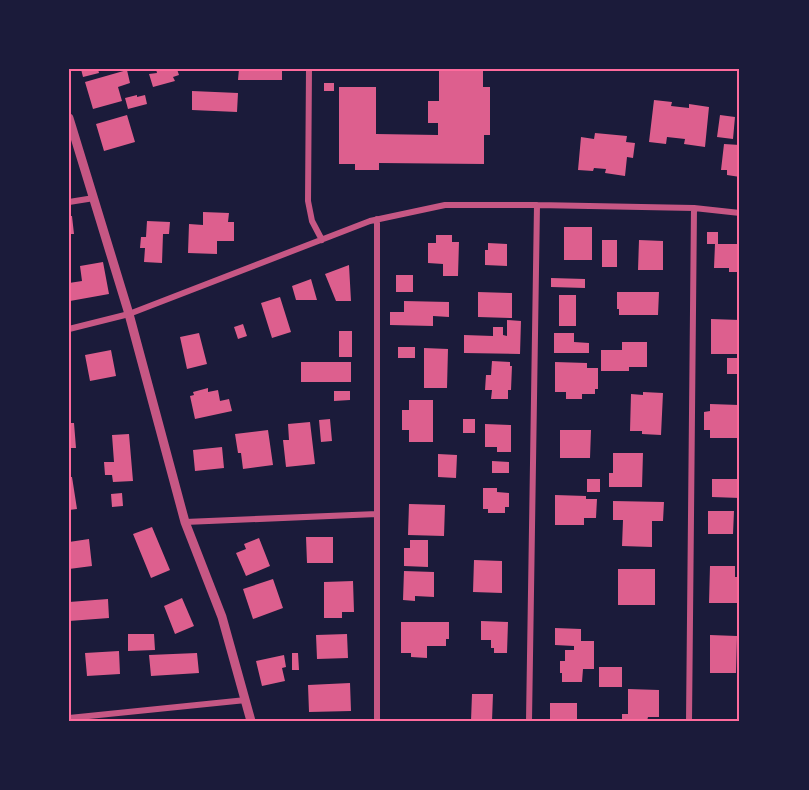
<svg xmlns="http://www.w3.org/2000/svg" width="809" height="790" viewBox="0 0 809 790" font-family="'Crimson Pro',serif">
<rect width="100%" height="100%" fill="#1b1b3a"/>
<path fill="#dd5f8e" d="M81,69H98L99,73L83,77Z
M156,69H177L179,75L173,77L175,81L153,87L149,74L157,73Z
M239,69H282V80H238Z
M439,69H483V87H490V135H484V164L379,163V170H355V164H339V87H376V134L438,135V123H428V101H439Z
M127,70L130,83L118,87L122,101L93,109L85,82Z
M324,83H334V91H324Z
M192,91L238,93L237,112L192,110Z
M137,95V97L145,95L147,104L128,109L125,98Z
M654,100L672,102L671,106L689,108V104L709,107L705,147L684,144L685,139L667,137L666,144L649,142Z
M127,115L135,142L104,151L96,124Z
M720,115L735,117L733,139L717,137Z
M595,133L627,136L626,142L635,143L633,158L627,157L625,176L605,173L606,169L594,168L593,171L578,170L581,137L594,139Z
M724,144L740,145V177L727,175V170H721Z
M203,212L229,213L228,222H234V241H217V254L188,253L189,224L203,225Z
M69,216H72L74,234H69Z
M147,221L170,222L169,234H163L162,263L144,262L145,248H140L141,237H146Z
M564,227H592V260H564Z
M707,232H718V244H740V272H729V268H714L715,244H707Z
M436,235H452V242H459L458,276H443V264L428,263V243H436Z
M602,240H617V267H602Z
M639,240L663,241V270H638Z
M488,243L507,244V266L485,265V250H488Z
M103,262L109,294L70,301L69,283L82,281L80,266Z
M349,265L351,301H336L325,274Z
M396,275H413V292H396Z
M551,278L585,279V288L551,287Z
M311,279L317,300H296L292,286Z
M478,292L512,293V318L478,317Z
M617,292H659L658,315H619V309H617Z
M559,295H576V326H559Z
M280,297L291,332L272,338L261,303Z
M404,301L449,302V317L433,316V326L390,325V312H404Z
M711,319L740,320V354H711Z
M507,320L521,321L520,354L464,353V335L493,336V327H503V335L507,336Z
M243,324L247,336L238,339L234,327Z
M339,331H352V357H339Z
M199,333L207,364L187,369L180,337Z
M554,333H574V342L589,343V353H554Z
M622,342H647V367H629V371H601V350H622Z
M398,347H415V358H398Z
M424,348L448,349L447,388H424Z
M111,350L116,376L90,381L85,355Z
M727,358H740V374H727Z
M492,361L510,362V366H512L511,390H508V399H491L492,390H485L486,375H491Z
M301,362H351V382H301Z
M555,362L587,363V368H598V389H595V394H582V399H566V392H555Z
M208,388V392L218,390L220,401L229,399L232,411L195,419L190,396L194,395L193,392Z
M334,391H350V400L334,401Z
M643,392L663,393L661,435L642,434V431H630L631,394L643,395Z
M409,400H433V442H409V430H402V410H409Z
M710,404L739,405L738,438H710V430H704V412L710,411Z
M330,419L332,441L321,442L319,420Z
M463,419H475V433H463Z
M310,422L315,464L286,467L283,440H289L288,424Z
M69,423H74L76,448H69Z
M485,424L511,425V452H497V447H485Z
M268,430L273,465L243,469L241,453H238L235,434Z
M560,430H591L590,458H560Z
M129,434L133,481L113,482L112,475H105L104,462H114L112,435Z
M222,447L224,468L195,471L193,450Z
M613,453H643L642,487H609V473H613Z
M438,454L457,455L456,478L438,477Z
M492,461L509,462V473H492Z
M69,477H72L77,509L69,510Z
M587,479H600V492H587Z
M712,479H740V498L712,497Z
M483,488H497V492L509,493V507H505V513H488V509H483Z
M122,493L123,506L112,507L111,494Z
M555,495L586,496V499H597L596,518H584V525H555Z
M613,501L664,502L663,521H652V547L622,546L623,520H613Z
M409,504L445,505L444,536L408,535Z
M708,511H734L733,534H708Z
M152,527L170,570L151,578L133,534Z
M306,537H333V563H307Z
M259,538L270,566L246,576L236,553L246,549L244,544Z
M89,539L92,566L69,569V542Z
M410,540H428V567L404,566V548H410Z
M474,560L502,561V593L473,592Z
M710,566H735V577H739V603H709Z
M618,569H655V605H618Z
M404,571L434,572V597L415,596V601L403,600Z
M273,579L283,608L253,619L243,589Z
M353,581L354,612H342V618H324V582Z
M182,598L194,626L175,634L164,606Z
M108,599L109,618L69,621V602Z
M481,621L508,622L507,653H494V648H491V640H481Z
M401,622H449V639H446V646H427V658L411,657V653H401Z
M555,628L581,629V641H594V669H583L582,682H562V673H560V661H565V650H574V646L555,645Z
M128,634H154L155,650L128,651Z
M347,634L348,658L317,659L316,635Z
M710,635L737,636L736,673H710Z
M119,651L120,674L87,676L85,653Z
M197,653L199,673L151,676L149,655Z
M292,653H298L299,670H292Z
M284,655L286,667L282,668L285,681L262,686L256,661Z
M599,667H622V687H599Z
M350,683L351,711L309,712L308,685Z
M628,689L659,690V717H648L647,721H622V714H628Z
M472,694H493L492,721H471Z
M550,703H577V721H550Z"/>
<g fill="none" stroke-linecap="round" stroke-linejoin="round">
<path stroke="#c65784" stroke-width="6" d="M309,69L308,201L312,221L322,240
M69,202L94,198
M377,219V721
M69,329L129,314L370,221L445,205H537L694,208L740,213
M185,522L377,514
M69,718L246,700
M529,721L537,205
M689,721L694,208"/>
<path stroke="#c65784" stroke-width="9" d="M69,118L129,314L185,522L222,617L251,721"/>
</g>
<rect width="809" height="790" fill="none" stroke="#1b1b3a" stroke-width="141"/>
<rect x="70" y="70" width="668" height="650" fill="none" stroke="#ff6b9d" stroke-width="2"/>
</svg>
